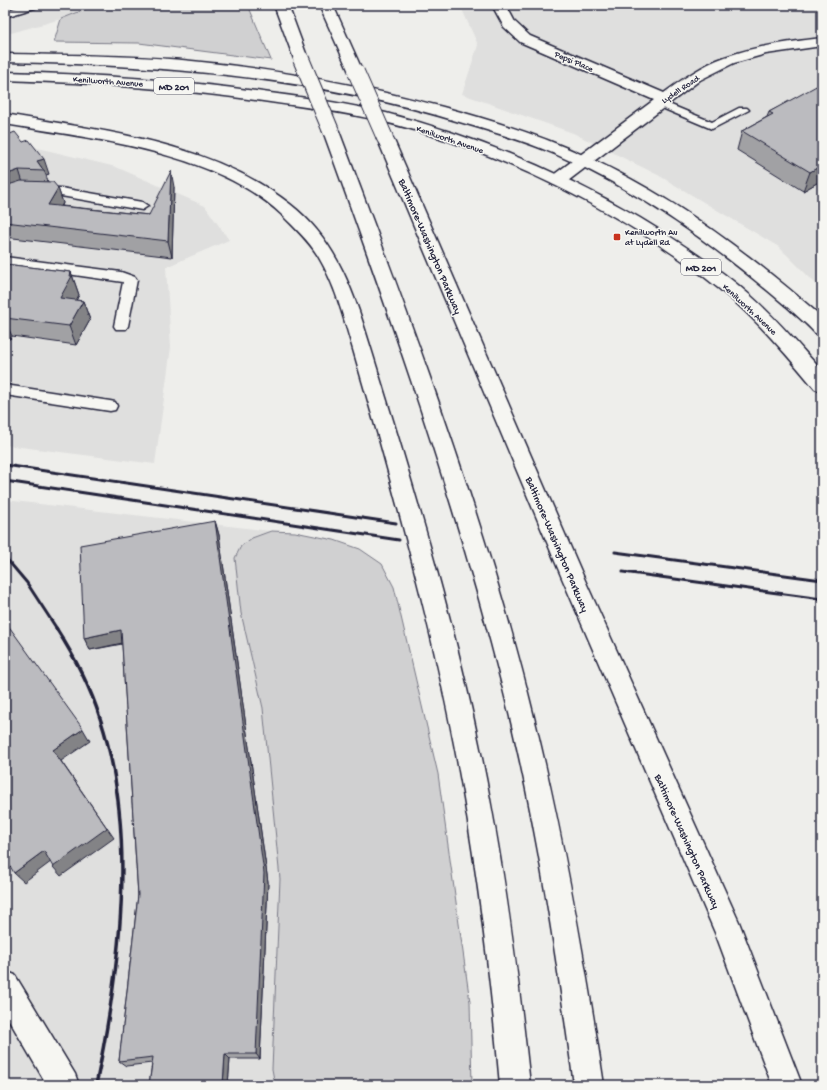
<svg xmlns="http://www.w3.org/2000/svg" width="827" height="1090" viewBox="0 0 827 1090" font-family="'Gochi Hand',sans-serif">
<rect width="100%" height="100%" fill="#eeeeeb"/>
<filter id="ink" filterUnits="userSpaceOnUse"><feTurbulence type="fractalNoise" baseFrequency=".025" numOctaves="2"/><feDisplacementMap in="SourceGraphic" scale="8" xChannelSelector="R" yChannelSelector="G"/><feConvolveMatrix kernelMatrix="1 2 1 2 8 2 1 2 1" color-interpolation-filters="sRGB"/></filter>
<g filter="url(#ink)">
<path fill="#dfdfde" d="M5,5H96L61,19L11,33H5Z
M460,5H822V290L779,247L658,175L573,133L462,94L478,45Z
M5,140L116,167L205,206L229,240L166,267L171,347L155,464L5,445Z
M5,500L271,531L252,538L235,558L241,613L263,708L280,879L272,1069L275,1085H5Z"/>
<path fill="#d0d0d1" stroke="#797986" d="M96,5H248L271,60L139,43L54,42L61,19Z
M271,531L295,532L334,540L360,549L382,564L394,587L438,774L470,1002L472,1085H275L272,1069L280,879L263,708L241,613L235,558L241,546L252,538Z"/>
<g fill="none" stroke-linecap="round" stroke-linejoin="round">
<g stroke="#22223b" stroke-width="3">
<path id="lane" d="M24,5H39L38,7L5,17V11Z
M659,100L712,122L739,108H747L749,110L712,129L655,105L653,103L655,101Z
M25,187L61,188L142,202L148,206L142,210L61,196L26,195L5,202V194Z
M5,257L121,272L135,277L137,280L128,326L126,329H116L114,326L123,282L5,265Z
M5,385L110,401L115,402L117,406L115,410L110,411L5,395Z"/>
</g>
<g stroke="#22223b" stroke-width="3">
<path id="street" d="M492,5H506L515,22L530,36L664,93C683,79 702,65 725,57C756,46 789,42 822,38V46L766,54L734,63L700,80L564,184L558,185L552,184L550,180L552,176L654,100L520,42L504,27Z
M5,971L15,975L75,1074L79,1085H47L5,1013Z"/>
</g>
<g stroke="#22223b" stroke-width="3">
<path id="primary" d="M5,54C64,55 123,55 182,60C270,68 357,84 443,107C491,120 540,135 585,156C673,196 750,254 822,317V335L815,333C806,323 796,315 786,306C713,244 642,192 555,154C525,141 494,132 463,123C311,76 162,65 5,62Z
M5,72C94,74 182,80 270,93C309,98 348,104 386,113C475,136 561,172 640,218C678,241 717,266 751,296C777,319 799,345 822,371V391L815,389C790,359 765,329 736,303C639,218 501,150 377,120C342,112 306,107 270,102C182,89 94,83 5,80Z"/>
</g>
<g stroke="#22223b" stroke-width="3">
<path id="highway" d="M274,5H288L308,59L306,62H296L294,59Z
M319,5H333L363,72L361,75H351L349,72Z
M5,114C102,131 209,141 290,204C338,241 355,296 372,352C381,381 390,411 399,440C429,540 458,641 479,744C503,857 518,971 530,1085H500C490,971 476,857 454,744C434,641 407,540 379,439C370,408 361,377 352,346C343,316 335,284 318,256C309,241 295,228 282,215C215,151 93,139 5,124Z
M331,126L337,128L339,131C409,316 479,502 528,693C561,822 584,953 604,1085H574C556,952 536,819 503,689C455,499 390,315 323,131L325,128Z
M385,133L391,135L393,138L584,578L739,922L802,1085H772L716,935L562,578L377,138L379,135Z"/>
</g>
<use href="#lane" fill="#f6f6f2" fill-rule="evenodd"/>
<use href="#street" fill="#f6f6f2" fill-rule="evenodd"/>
<use href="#primary" fill="#f6f6f2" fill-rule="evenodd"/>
<use href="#highway" fill="#f6f6f2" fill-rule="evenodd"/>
<path stroke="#22223b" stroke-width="3" d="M5,465L396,523
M5,481L399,540
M615,552L822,580
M5,557L27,583L57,629
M623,572L822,599"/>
<path stroke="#22223b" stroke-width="3.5" d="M56,628C74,656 90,686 100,718C138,832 120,969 96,1085"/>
<g stroke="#22223b" stroke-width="18" stroke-linecap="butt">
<path id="highway-bridge" d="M301,59L331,131
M356,72L385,138"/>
</g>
<use href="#highway-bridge" stroke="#f6f6f2" stroke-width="16"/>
</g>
<path fill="#a1a1a4" stroke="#22223b" d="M822,85V180L803,191L737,150L742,131L767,117L769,112Z
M5,136L49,174L46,175L48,182L58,188L63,203L62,206L149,215L174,187L172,257L5,237Z
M5,264L71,272L79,295L76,300L83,301L90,320L76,345L12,336L10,339H5Z
M215,521L219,535L268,882L260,1059H230L228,1085H149L152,1063L126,1066L119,1061L138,895L122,644L90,650L84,638Z"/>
<path fill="#838386" stroke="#22223b" d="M5,5H18L5,9Z
M44,159L49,174L46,175L44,171L37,161Z
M822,165V180L803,191L810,172Z
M19,170L24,186L5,193V175Z
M171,171L174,187L172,257L168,241Z
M58,188L63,203L54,220L48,205Z
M71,272L79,295L67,317L60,298Z
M83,301L90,320L76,345L69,326Z
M5,321L12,336L10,339L5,328Z
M215,521L219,535L268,882L260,1059L256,1054Z
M121,630L127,642L90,650L84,638Z
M83,729L90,741L61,761L114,838L61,876L53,867V750Z
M44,851L52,861L24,882L14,873Z
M225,1054L230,1059L228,1085H223Z"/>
<path fill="#bbbbbf" stroke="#22223b" d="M820,84L822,85V165L810,172L742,131L773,114L769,112Z
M15,132L23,142L29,140L44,159L37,161L44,171L19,170L5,175V136Z
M171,171L168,241L5,222V186L21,181L53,182L58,188L48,205L149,215Z
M5,264L71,272L70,276H72L60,298L83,301L69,326L5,318Z
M215,521L264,873L256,1054H225L223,1085H149L153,1057L119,1061L138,895L121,630L84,638L80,545Z
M5,621L83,729L53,750L107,828L53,867L44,851L14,873L5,857Z"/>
</g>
<rect fill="#c8321e" stroke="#f6f6f2" stroke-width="1.5" x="613" y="233" width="8" height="8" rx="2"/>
<g text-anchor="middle" stroke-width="3" stroke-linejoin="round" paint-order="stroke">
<g font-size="9" fill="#22223b" stroke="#f6f6f2">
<text transform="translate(574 61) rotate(23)" y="3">Pepsi Place</text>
<text transform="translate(108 81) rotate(4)" y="3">Kenilworth Avenue</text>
<text transform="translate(680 89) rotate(-34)" y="3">Lydell Road</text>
<text transform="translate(450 139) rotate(19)" y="3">Kenilworth Avenue</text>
<text transform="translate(750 309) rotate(43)" y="3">Kenilworth Avenue</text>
</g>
<g font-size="9" fill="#22223b" stroke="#f6f6f2" text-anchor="start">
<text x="625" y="235">Kenilworth Av<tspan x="625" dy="10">at Lydell Rd</tspan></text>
</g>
<g fill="#f6f6f2" stroke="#626272" stroke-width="1">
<rect x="154" y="78" width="40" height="16" rx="3"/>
<rect x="681" y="259" width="40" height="16" rx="3"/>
</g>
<g font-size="10" font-weight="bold" fill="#22223b">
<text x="174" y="90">MD 201</text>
<text x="701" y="271">MD 201</text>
</g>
<g font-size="11" fill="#22223b" stroke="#f6f6f2">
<text transform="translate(431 246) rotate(67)" y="4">Baltimore-Washington Parkway</text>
<text transform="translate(558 544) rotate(67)" y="4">Baltimore-Washington Parkway</text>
<text transform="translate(688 841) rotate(66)" y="4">Baltimore-Washington Parkway</text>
</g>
</g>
<rect width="827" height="1090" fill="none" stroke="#f6f6f2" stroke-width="20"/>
<rect x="10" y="10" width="807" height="1070" fill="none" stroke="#22223b" stroke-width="1.5" filter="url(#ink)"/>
</svg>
